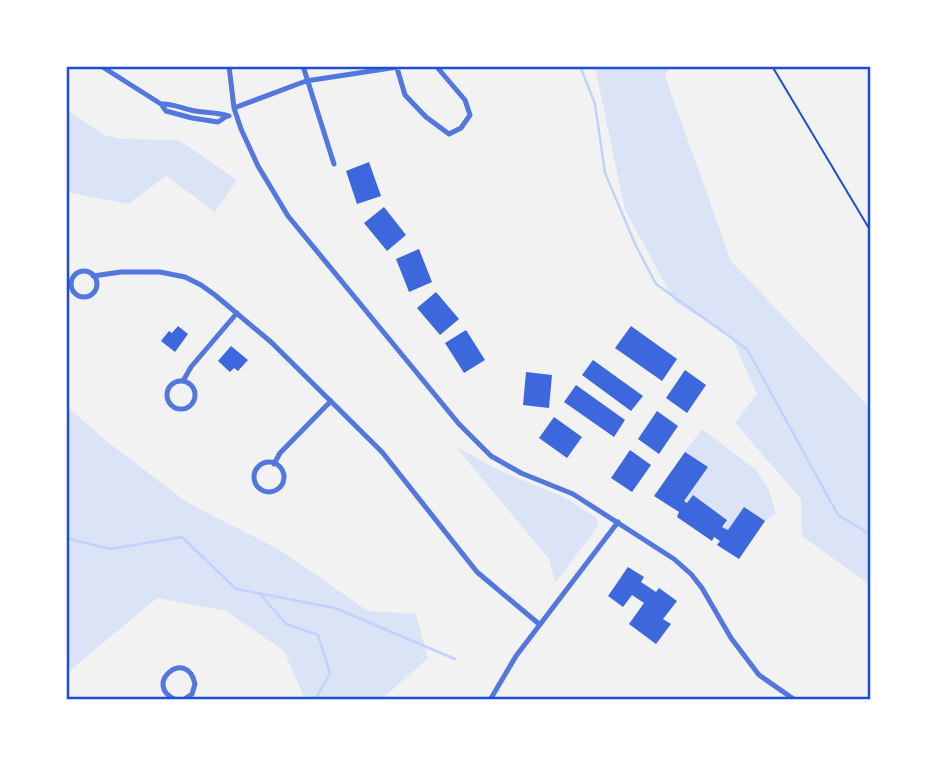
<svg xmlns="http://www.w3.org/2000/svg" width="937" height="766" viewBox="0 0 937 766" font-family="'Zilla Slab',serif">
<rect width="100%" height="100%" fill="#f2f2f2"/>
<path fill="#dbe4f7" d="M595,67H670L665,76L731,261L870,408V585L802,536L801,499L735,423L757,394L731,336L675,302L625,210Z
M67,110L104,135L122,139L179,140L237,180L215,212L166,176L128,204L67,192Z
M67,407L110,444L188,503L280,550L368,611L416,614L428,658L382,699H305L284,651L226,611L157,598L67,673Z
M702,429L755,469L769,490L776,514L765,521L744,507L728,530L722,527L727,519L693,495L687,503L684,501L708,467L685,452Z
M455,446L501,471L564,497L597,518L598,526L555,583L549,559Z"/>
<g fill="none" stroke-linecap="round" stroke-linejoin="round">
<path stroke="#bfd3fe" stroke-width="2.5" d="M580,66L595,104L605,173L636,246L656,284L747,349L838,515L870,534
M66,538L110,549L182,537L236,589L335,608L455,659
M260,594L286,624L318,635L330,673L315,700"/>
</g>
<path fill="#3d67dc" d="M369,162L381,196L357,204L346,171Z
M384,207L406,235L387,251L364,223Z
M419,249L432,282L409,292L396,259Z
M436,292L459,319L440,335L417,308Z
M178,326L188,334L175,352L161,341L169,331L172,333Z
M631,326L677,359L662,381L615,348Z
M466,330L485,360L464,373L445,343Z
M231,346L248,360L238,371L234,368L230,372L218,361Z
M593,360L643,396L631,411L582,375Z
M685,370L706,385L687,413L666,398Z
M526,372L552,375L549,408L523,405Z
M576,385L625,420L614,437L564,402Z
M657,411L678,426L659,454L638,439Z
M554,417L582,437L567,458L539,438Z
M630,450L651,465L632,492L611,478Z
M685,452L708,467L684,501L687,503L693,495L727,520L722,527L728,530L744,507L765,521L739,559L717,545L720,541L714,537L712,541L677,517L679,512L654,496Z
M628,567L644,577L641,582L656,592L659,588L677,601L663,619L671,624L656,644L629,624L644,603L632,595L623,607L608,596Z"/>
<g fill="none" stroke-linecap="round" stroke-linejoin="round">
<path stroke="#1d4ed8" stroke-width="2" d="M772,66L870,230"/>
<path stroke="#5277de" stroke-width="5" d="M101,66L161,104L166,111L192,118L218,122L227,116
M229,66L234,108L241,129L258,166L288,216L459,424L491,456L521,473L573,494L674,559L691,574L702,588L731,638L759,675L795,700
M303,66L334,164
M397,68L405,95L426,117L449,134L461,128L470,115L465,100L436,66
M161,104C173,103 183,109 195,111C207,113 218,112 229,116
M234,108L306,81L404,66
M71 284a13 13 0 1 1 26 0a13 13 0 1 1-26 0Z
M93,276L121,272H160L185,277L201,285L215,295L271,342L382,452L477,572L539,624
M183,381L191,367L237,313
M167 395a14 14 0 1 1 28 0a14 14 0 1 1-28 0Z
M254 477a15 15 0 1 1 30 0a15 15 0 1 1-30 0Z
M274,464L280,453L331,401
M176,700C141,685 187,646 195,684L192,694L183,700
M490,700L516,656L618,522"/>
</g>
<rect width="937" height="766" fill="none" stroke="#ffffff" stroke-width="136"/>
<rect x="68" y="68" width="801" height="630" fill="none" stroke="#1d4ed8" stroke-width="2.5"/>
</svg>
